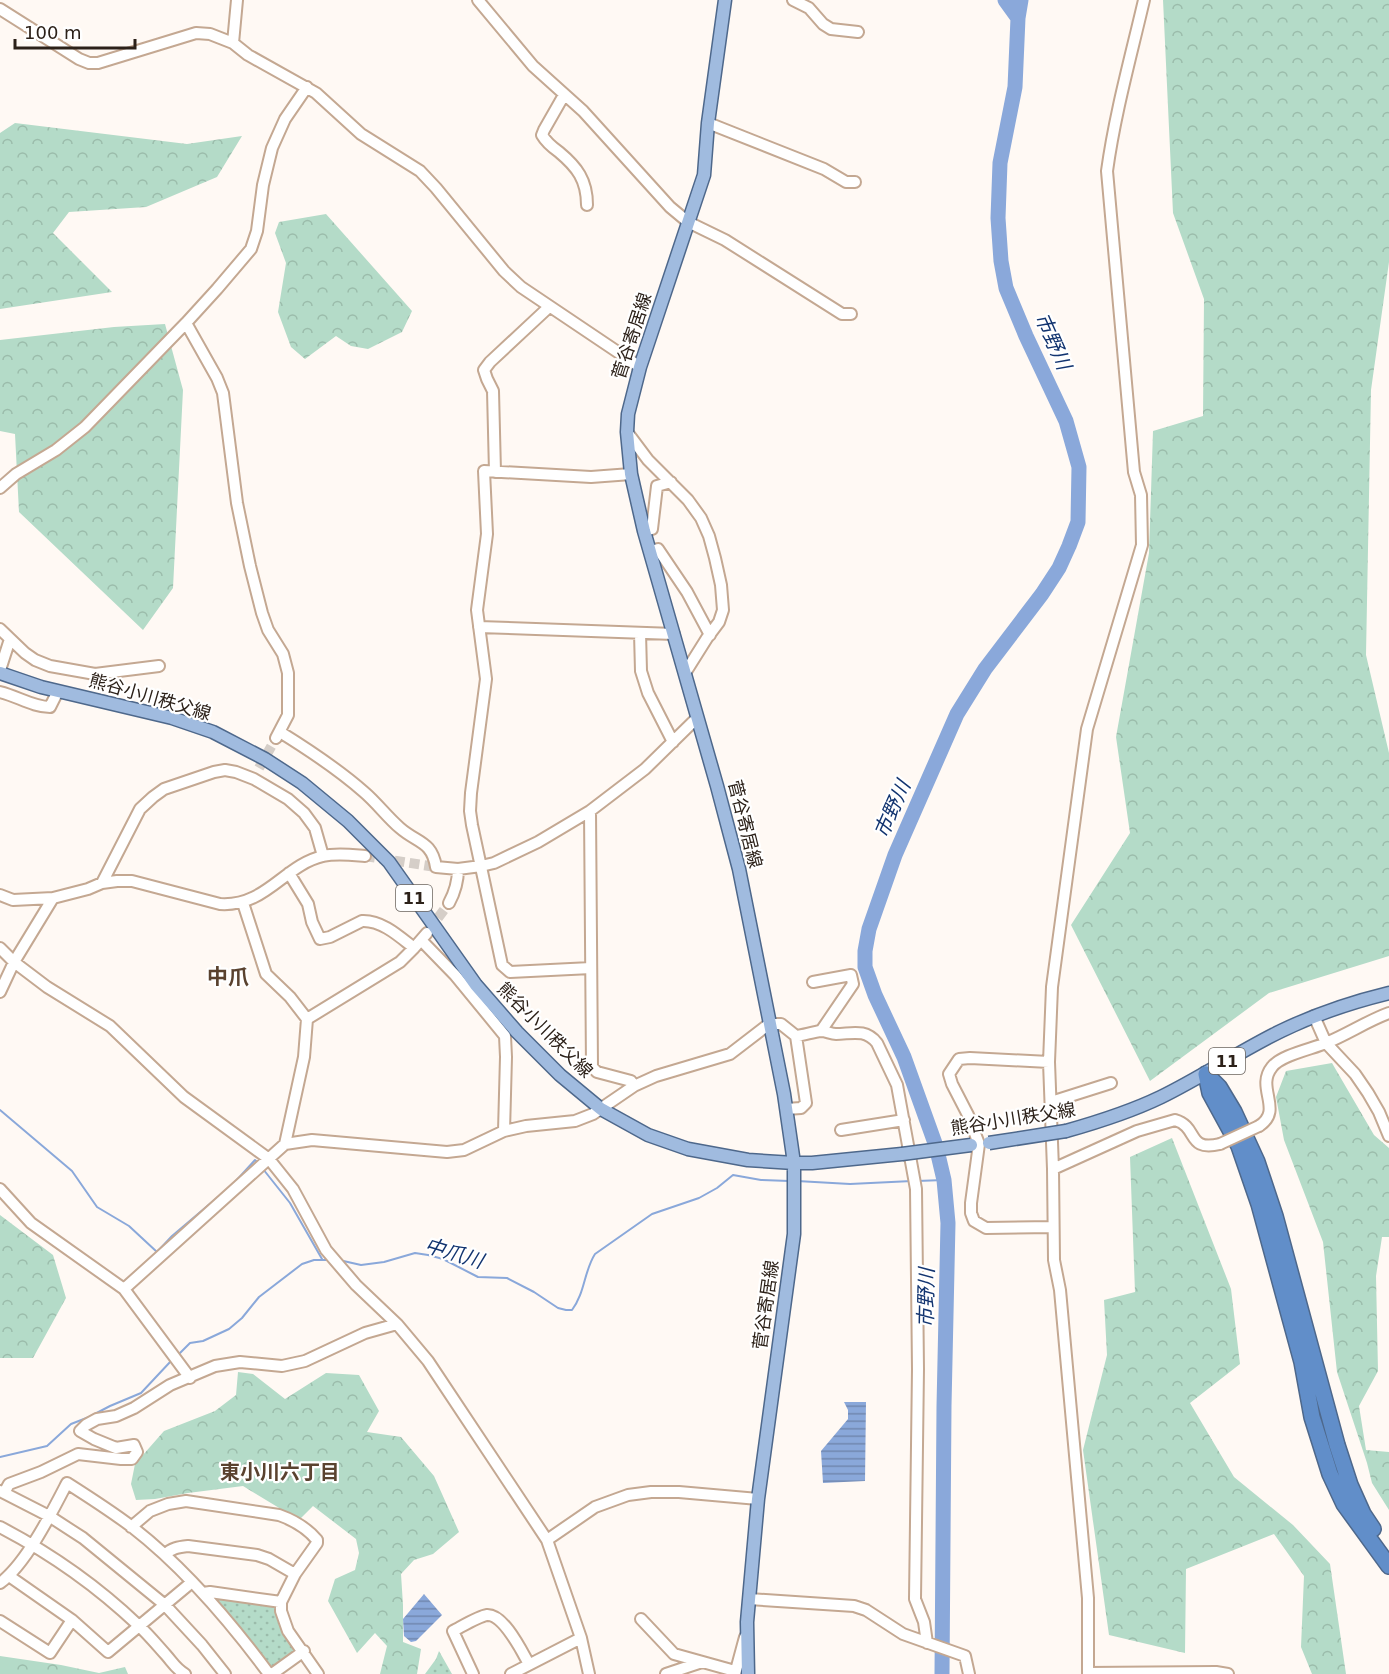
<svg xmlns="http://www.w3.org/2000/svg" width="1389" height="1674" viewBox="0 0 1389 1674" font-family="'DejaVu Sans','Noto Sans JP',sans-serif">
<defs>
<pattern id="grass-dots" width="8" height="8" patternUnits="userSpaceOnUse" patternTransform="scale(1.5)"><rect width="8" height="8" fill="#b4dbc8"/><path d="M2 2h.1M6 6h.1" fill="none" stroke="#9bbcab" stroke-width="1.8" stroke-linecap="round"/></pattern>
<pattern id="forest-crowns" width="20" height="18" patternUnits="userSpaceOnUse" patternTransform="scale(1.5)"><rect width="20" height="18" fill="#b4dbc8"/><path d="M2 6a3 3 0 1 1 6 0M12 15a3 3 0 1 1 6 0" fill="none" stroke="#9bbcab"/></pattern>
<pattern id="water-rules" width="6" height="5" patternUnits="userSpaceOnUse" patternTransform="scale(1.5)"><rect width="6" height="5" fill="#8aa8da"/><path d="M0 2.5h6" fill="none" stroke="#7188b0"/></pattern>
</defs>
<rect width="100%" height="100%" fill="#fff9f4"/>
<path fill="url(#grass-dots)" d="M213,1596L274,1605L299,1649L273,1669L269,1668L212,1599Z
M439,1651L452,1674H425L436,1659Z"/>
<path fill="url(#forest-crowns)" d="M1163,0H1389V262L1371,390L1366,655L1389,753V956L1269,993L1150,1081L1071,925L1130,833L1116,737L1149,553L1153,431L1203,416L1204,299L1173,213Z
M15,123L187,144L242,136L217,177L146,207L69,212L53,233L112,292L0,309V133Z
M326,214L412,311L402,332L368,349L351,346L336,336L305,359L291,347L278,312L286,263L275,233L279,222Z
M165,324L183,390L173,588L143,630L19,512L15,434L0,431V340L114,327Z
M1332,1063L1374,1135L1389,1148V1237H1382L1376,1276L1378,1371L1359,1406L1366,1450L1389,1452V1510L1372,1483L1367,1463L1337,1372L1323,1242L1284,1140L1276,1097L1286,1071Z
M1172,1138L1231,1289L1240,1364L1190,1403L1234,1477L1293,1525L1330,1564L1346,1674H1312L1301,1647L1304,1576L1274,1534L1186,1569L1185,1653L1109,1635L1083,1450L1107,1355L1104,1300L1135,1292L1130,1157Z
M0,1215L53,1255L66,1298L33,1358H0Z
M238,1372L253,1374L285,1399L326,1373L359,1375L379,1411L367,1432L401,1437L434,1476L459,1532L433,1554L414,1560L401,1574L403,1605V1642L421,1649L417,1674H380L387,1646L375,1633L357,1653L328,1601L335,1579L355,1570L359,1553L356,1539L313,1506L299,1520L243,1486L188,1493L155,1499L136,1500L131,1484L135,1464L164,1431L215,1411L236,1395Z
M0,1656L61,1665L99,1673L125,1667L128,1674H0Z"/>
<path fill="url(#water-rules)" d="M844,1402H866L865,1481L823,1483L821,1451L848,1419V1410Z
M424,1594L442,1615L416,1641L411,1642L404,1636L403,1619Z"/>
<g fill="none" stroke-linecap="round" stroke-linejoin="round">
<path stroke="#8aa8da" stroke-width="2" d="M0,1110L72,1171L97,1207L129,1226L157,1252L172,1236L218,1197
M263,1169L290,1203L322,1259
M797,1181L850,1184L912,1181
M917,1181L944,1180
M235,1182L255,1160L258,1163
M339,1260L361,1265L384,1262L415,1253L428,1255L443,1259L478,1277L507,1278L534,1292L558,1308L566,1310H572C585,1293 584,1271 595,1254L652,1214L699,1198L717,1188L733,1175L761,1180L789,1181
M178,1355L190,1343L203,1341L229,1329L242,1318L259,1297L302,1264L314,1260H328
M0,1457L47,1446L71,1424L89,1417L110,1406L141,1393L171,1361"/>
<path stroke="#8aa8da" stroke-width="15" d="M1005,0L1018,18
M942,1674L944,1406L948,1223L944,1180L936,1146L904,1057L875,995L865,967V951L869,929L895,855L957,714L985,669L1042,594L1059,568L1069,546L1078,522L1079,467L1066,421L1026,336L1006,288L1001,261L998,218L1000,163L1015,87L1018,18L1021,0"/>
<path stroke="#d5cec8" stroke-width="10" stroke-dasharray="10 5" stroke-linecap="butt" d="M259,768L276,738
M365,856L436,867
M429,930L449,903"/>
<g stroke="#c4a892" stroke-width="14">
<path id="minor" d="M478,0L533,66L583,111L670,207L688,222L725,240L842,314H851
M793,0L809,8L823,24L831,29L858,32
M0,9L79,59L89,63H98L196,33L210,34L233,43L248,55L316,93L361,134L420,171L436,188L504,271L521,287L640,367
M233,43L237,0
M564,95L544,130L542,135C546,142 552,147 559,152C577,167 587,180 587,205
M708,123L824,169L846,182H855
M186,323L217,378L223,393L237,503L250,566L262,613L268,630L283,654L288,673V715L276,738
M627,432L648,460L688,500L701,518L709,536L715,558L721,585L723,610L719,622L707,638L685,673
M495,472L493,391L487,379L484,370L490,362L549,307
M0,488L16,474L56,450L85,427L186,323L217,289L251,249L257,231L263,185L272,148L285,119L307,87
M644,531L652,529L657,486L671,482
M650,551L658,549L687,592L710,635
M479,627L674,634
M0,629L25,653L35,660L50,666L95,674L159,666
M640,633L641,671L648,693L673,742
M0,670L10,639
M0,692C17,696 33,707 50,707L58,691
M280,732C309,750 338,769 364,792C377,803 387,817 400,828C417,843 432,841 436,867L458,869L481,866L494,863L538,842L590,811L645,769L697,718
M590,811L592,1067L597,1072L631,1081L634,1086
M289,873L308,904L312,922L320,939L330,937L362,921C382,920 400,937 414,948
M102,883L140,809L153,797L164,789L214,772L225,770L236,772L254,779L288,799L304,813L315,828L323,856
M0,895L13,900L53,898L88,889L102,883L117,881H132L220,904C266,907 284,865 323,856C337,853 352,855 365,856
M243,903L266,974L290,997L307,1019L304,1057L285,1144
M449,903C455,892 458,883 458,869
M421,940L455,975L505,1036L506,1057L504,1131
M0,948L14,962L47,987L110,1026L184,1097L269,1159L293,1189L326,1250L356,1285L397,1324L428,1361L547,1540L581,1638L589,1674
M591,968L510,972L502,965L472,825L470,811L471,793L486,679L477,610L487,534L484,471L591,477L631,474
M813,982L851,975L853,984L821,1031
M0,992L14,962L53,898
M1314,1016L1326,1043L1355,1074L1368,1093L1379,1112L1389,1136
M307,1019L400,962L414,948L427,933
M1049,1062L970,1058L959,1059L949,1074L952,1084L968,1115L979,1144L971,1203V1213L974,1221L986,1228L1053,1227
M1051,1102L1111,1083
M786,1109L801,1108L806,1103L796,1036
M1259,1126C1284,1110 1255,1088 1272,1067C1281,1055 1312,1049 1326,1043C1348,1034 1367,1021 1389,1013
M841,1130L904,1120
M1053,1169L1137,1131L1175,1120C1199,1127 1186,1152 1220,1144
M0,1189L31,1223L124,1289L190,1378
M124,1289L285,1144L312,1140L447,1152L464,1150L504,1131L526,1126L575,1121L593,1114L634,1086L656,1076L730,1054L769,1024H781L796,1036C804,1035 813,1032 821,1031C826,1031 831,1034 836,1034C851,1034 865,1028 877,1043L897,1085L916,1189L918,1369L915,1599L924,1622L927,1643
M0,1491L49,1516L83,1538L165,1605L202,1645L225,1674
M4,1493L9,1484L41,1472L78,1454L121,1459H132L137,1452L134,1445L116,1448L94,1439L80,1431L86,1425L97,1419L116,1416L134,1408L170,1385L215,1366L240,1362L282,1366L305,1361L365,1333L397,1324
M0,1527C50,1553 97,1586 138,1625C148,1634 157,1645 166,1655C173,1663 176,1669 185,1674
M131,1527L150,1511L168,1504L186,1501L279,1515C293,1520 307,1528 317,1540V1543L295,1574L281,1602V1611L288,1631L318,1674
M547,1540L595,1507L628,1495L651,1492H679L758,1499
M165,1555C171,1548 179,1547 188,1546L257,1555L269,1559L295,1574
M9,1576L72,1620L108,1652L192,1582
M0,1583C26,1564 52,1512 67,1483C89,1497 111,1511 132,1527C185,1568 229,1620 269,1674
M203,1593L210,1592L281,1602
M749,1599L854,1606L866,1610L903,1634L965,1656L969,1674
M641,1619L674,1654L735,1671
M0,1621L50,1653L72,1620
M1088,1673L1216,1672L1228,1674
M272,1674L304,1651
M473,1674L453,1631C461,1627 479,1616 487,1615C504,1614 522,1652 529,1664
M511,1674L581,1638
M666,1674L702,1662
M735,1674L745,1637
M1088,1674V1598L1060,1290L1054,1260L1053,1169L1049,1062L1052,987L1087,729L1142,545L1141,495L1134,472L1107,171C1115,113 1131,56 1144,0"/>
</g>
<g stroke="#4e688b" stroke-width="15">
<path id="major" d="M725,0L708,123L704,175L640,367L628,414L627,432L631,474L644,531L717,786L739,869L784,1094L794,1163V1234L758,1499L747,1622L748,1674
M0,673L41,687L172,718L213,732L265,759L302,783L348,821L389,862L476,985L517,1032L560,1075L601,1109L648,1135L688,1149L748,1160L794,1163H812L902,1154
M1066,1131C1098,1122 1130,1112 1161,1097C1202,1077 1240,1051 1281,1031C1316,1014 1352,1002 1389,993"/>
</g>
<g stroke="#4e688b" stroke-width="18">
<path id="highway" d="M1206,1074L1210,1093L1239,1146L1259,1204L1302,1362L1312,1417L1330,1474L1344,1504L1389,1566
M1206,1074L1219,1087L1234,1112L1257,1162L1275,1216L1337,1445L1350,1485L1363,1514L1373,1529"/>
</g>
<use href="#minor" stroke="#fff" stroke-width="10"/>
<use href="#major" stroke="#a0bbdf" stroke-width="12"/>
<use href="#highway" stroke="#618ec9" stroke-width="15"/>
<g stroke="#c4a892" stroke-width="14" stroke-linecap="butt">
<path id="minor-bridge" d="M1220,1144L1259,1126"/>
</g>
<g stroke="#4e688b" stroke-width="15" stroke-linecap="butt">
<path id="major-bridge" d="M989,1143L1066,1131
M902,1154L971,1145"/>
</g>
<use href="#minor-bridge" stroke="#fff" stroke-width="10"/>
<use href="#major-bridge" stroke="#a0bbdf" stroke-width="12"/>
</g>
<g text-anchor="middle" stroke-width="4.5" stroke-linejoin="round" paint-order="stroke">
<g fill="#fff" stroke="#6b645e" stroke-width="1.5">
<rect x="396" y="885" width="36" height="26" rx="4.5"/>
<rect x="1209" y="1048" width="36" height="26" rx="4.5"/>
</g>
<g font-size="16" font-weight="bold" fill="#2c2119">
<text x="414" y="904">11</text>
<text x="1227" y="1067">11</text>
</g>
<g font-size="18" fill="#2c2119" stroke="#fff">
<text transform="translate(632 336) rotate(-72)" y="6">菅谷寄居線</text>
<text transform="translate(150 697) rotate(16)" y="6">熊谷小川秩父線</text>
<text transform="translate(745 824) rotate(76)" y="6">菅谷寄居線</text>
<text transform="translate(545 1030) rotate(45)" y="6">熊谷小川秩父線</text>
<text transform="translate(1013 1119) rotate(-9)" y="6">熊谷小川秩父線</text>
<text transform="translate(766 1305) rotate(-82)" y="6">菅谷寄居線</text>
</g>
<g font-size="20" font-style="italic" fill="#123470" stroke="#fff">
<text transform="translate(1053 341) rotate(66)" y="7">市野川</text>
<text transform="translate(892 809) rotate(-66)" y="7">市野川</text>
<text transform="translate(454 1253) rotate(17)" y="7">中爪川</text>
<text transform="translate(926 1298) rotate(-89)" y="7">市野川</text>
</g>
<g font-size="20" font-weight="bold" fill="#5a422f" stroke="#fff">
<text x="280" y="1479">東小川六丁目</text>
</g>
<g font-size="21" font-weight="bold" fill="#5a422f" stroke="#fff">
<text x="228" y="984">中爪</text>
</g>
</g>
<path d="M15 39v9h120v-9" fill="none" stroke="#2c2119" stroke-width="3"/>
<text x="24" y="39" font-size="18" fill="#2c2119" stroke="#ffffff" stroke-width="4.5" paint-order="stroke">100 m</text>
</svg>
